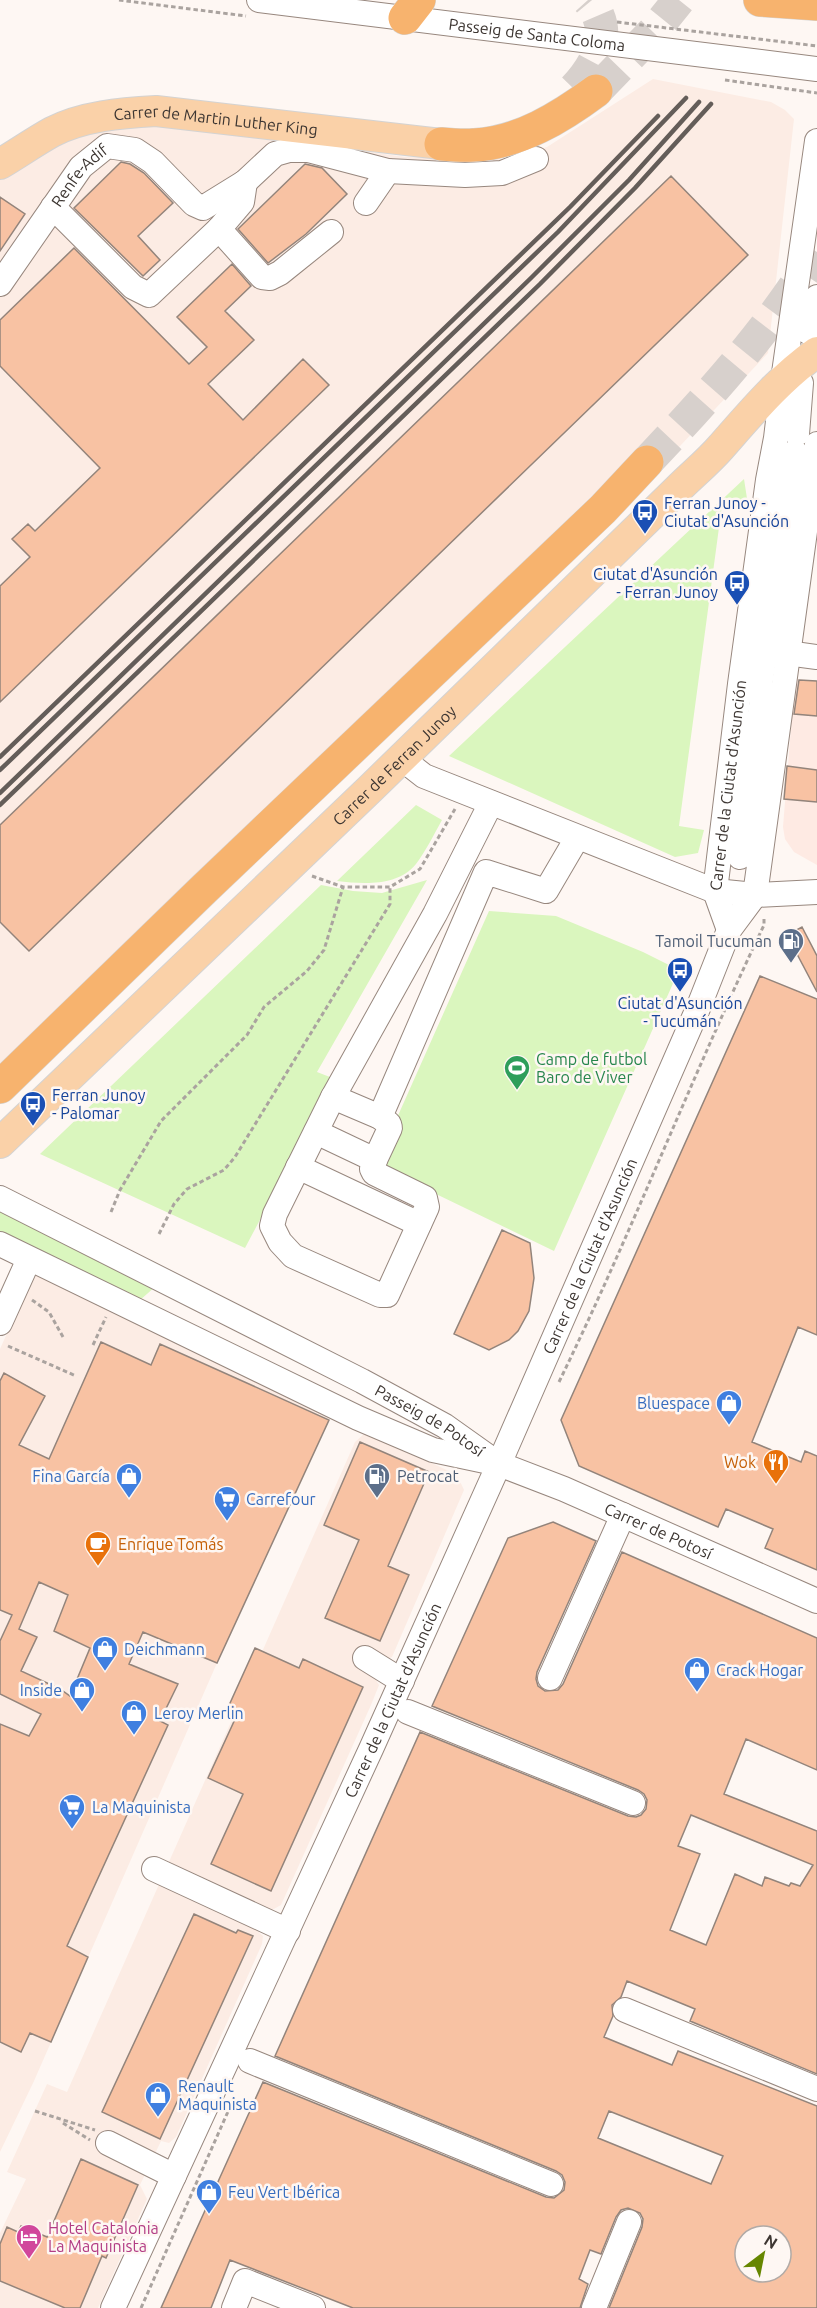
<svg xmlns="http://www.w3.org/2000/svg" width="817" height="2308" viewBox="0 0 817 2308" font-family="Ubuntu,sans-serif">
<rect width="100%" height="100%" fill="#fef7f3"/>
<path fill="#fcece4" d="M653,79L771,102L785,110L794,119L768,353L663,464L630,459L0,1067V179L18,165L57,142L112,128L154,123L406,157L507,159L547,147Z
M41,1272L326,1413L329,1419L217,1663L34,2081L0,2152V1349L33,1275Z
M365,1433H369L457,1475L464,1490L392,1657L383,1661L374,1677L379,1685L371,1705L281,1905L272,1910L263,1908L254,1928L263,1936L262,1944L176,2137L169,2143L161,2141L140,2185L147,2199L98,2308H0V2233L26,2179L7,2172L47,2084L67,2092L355,1442Z"/>
<path fill="#feeae3" d="M795,679L817,681V865L794,852L785,839L783,827Z"/>
<path fill="#daf6be" d="M744,479L748,505H722L679,826L704,830L698,853L675,857L449,756Z
M416,805L442,820C434,834 426,851 416,864C397,887 363,884 337,881Z
M427,880L317,1072L335,1079L245,1248L40,1154L321,885L353,891L382,893Z
M489,911L556,916L643,952L679,970L554,1251L376,1165Z
M0,1208L156,1286L139,1301L0,1233Z"/>
<path fill="#f8c2a3" stroke="#93847b" stroke-width="1.5" fill-rule="evenodd" d="M121,162L130,164L144,173L173,203L138,236L160,260L143,276L74,208Z
M305,164L322,168L347,194L306,234L268,263L238,229Z
M671,176L748,255L29,951L0,922V825Z
M0,197L25,214L0,251Z
M74,248L189,364L207,347L177,317L232,264L251,286L225,311L254,340L208,384L243,420L303,359L329,385L0,702V586L30,557L12,539L28,524L35,531L100,468L0,366V320Z
M799,680L817,681V716L794,714Z
M787,766L817,770V802L784,799Z
M802,927L817,956V992L787,935Z
M760,976L817,999V1335L798,1327L752,1442L801,1462L805,1451L817,1456V1570L765,1548L773,1529L726,1509L718,1527L579,1466L561,1420Z
M502,1230L530,1243L534,1278L529,1311L518,1331L509,1340L489,1350L454,1334Z
M101,1342L151,1365L160,1344L329,1420L217,1663L143,1632L129,1664L178,1684L160,1721L168,1725L67,1946L88,1957L51,2042L30,2033L21,2052L0,2042V1724L29,1736L41,1714L0,1694V1641L12,1615L0,1610V1381L4,1373L45,1396L19,1445L49,1459ZM39,1582L68,1595L54,1631L90,1648L70,1696L60,1689L21,1671L37,1637L19,1629Z
M360,1442L429,1472L388,1566L409,1575L380,1641L325,1618L359,1540L324,1525Z
M553,1522L596,1541L537,1672L536,1679L538,1686L545,1691L558,1690L563,1684L622,1552L817,1638V1770L746,1739L724,1794L817,1831V2074L690,2021L695,2009L627,1981L621,1997L612,2005L613,2016L604,2037L672,2065L678,2051L817,2106V2308H609L642,2227L643,2219L640,2213L628,2208L621,2210L616,2217L601,2254L590,2250L579,2279L588,2284L580,2308H353L230,2260L211,2308H161L263,2082L546,2197L554,2198L564,2190L565,2182L562,2175L556,2171L275,2056L420,1732L628,1816L636,1817L641,1815L646,1809L647,1800L644,1794L638,1790L432,1706L508,1538ZM691,1815L813,1865L800,1886L791,1883L789,1886L765,1877L762,1886L735,1874L706,1945L670,1930L700,1854L678,1846ZM609,2111L723,2156L711,2184L598,2138ZM745,2236H781V2272H745Z
M255,1648L299,1668L303,1659L363,1687L271,1891L211,1864L243,1794L208,1778L236,1717L226,1712Z
M194,1914L236,1933L238,1930L253,1936L160,2139L102,2112Z
M81,2159L138,2185L106,2258L102,2256L80,2308H65L0,2281V2244L7,2227L18,2232L21,2226L47,2237Z"/>
<g fill="none" stroke-linecap="round" stroke-linejoin="round">
<path stroke="#d7d0cc" stroke-width="33" stroke-dasharray="33 16" stroke-linecap="butt" d="M574,89C598,64 615,30 588,0
M596,91L654,31L679,0
M647,462C709,396 770,329 817,252"/>
<g stroke="#97877e" stroke-width="26">
<g id="minor">
<path id="s1" d="M259,0L817,69"/>
<path d="M366,203L388,171"/>
<path d="M53,207L133,287L149,295L219,229L242,202L245,182"/>
<path d="M219,229L262,277L270,278L280,273L331,232"/>
<path id="s2" d="M0,284L81,167L107,146L135,150L153,162L194,204L203,208L245,182L275,154L289,150H308L388,171L465,175L502,173L536,159"/>
<path d="M808,332L817,297"/>
<path d="M797,434L801,383"/>
<path d="M787,653L817,657"/>
<path d="M401,758L424,776L715,891L755,895L817,892"/>
<path d="M740,857L762,699L760,686L795,452"/>
<path id="s3" d="M729,930L715,891L740,684L768,480L776,438L783,380L817,141"/>
<path d="M380,1117L486,872L546,891L577,838"/>
<path d="M316,1132L375,1160L390,1128L389,1124L380,1117L333,1097"/>
<path d="M375,1160L372,1169L374,1173L425,1198L427,1207L387,1295H380L293,1256L280,1242L272,1226L275,1214L333,1097L435,914L491,803"/>
<path d="M298,1167L419,1224"/>
<path id="s4" d="M0,1198L362,1381L445,1426L490,1458"/>
<path id="s5" d="M0,1244L358,1418L433,1450L499,1464L564,1489L817,1601"/>
<path d="M0,1323L29,1259"/>
<path d="M365,1658L402,1681"/>
<path d="M550,1678L623,1515"/>
<path d="M408,1712L633,1803"/>
<path d="M154,1869L288,1931"/>
<path d="M625,2010L817,2089"/>
<path d="M250,2061L551,2184"/>
<path d="M108,2143L174,2176"/>
<path id="s6" d="M113,2308L371,1749L499,1464L699,1006L729,930L755,895L817,444"/>
<path d="M234,2308L245,2281L313,2308"/>
<path d="M594,2308L629,2222"/>
</g>
</g>
<g stroke="#d4d3d2" stroke-width="32">
<g id="major">
<path id="s7" d="M0,164C17,154 34,142 52,132C83,116 121,113 156,111L441,144"/>
<path id="s8" d="M0,1143L370,789L678,489C692,475 708,462 721,447C751,413 780,378 817,352"/>
</g>
</g>
<g stroke="#d4d3d2" stroke-width="34">
<path id="highway" d="M760,0L817,4
M405,18L419,0
M441,144C452,145 463,146 474,145C519,143 561,117 596,91
M0,1087L204,889L603,509L647,462"/>
</g>
<path stroke="#aaa39f" stroke-width="3" stroke-dasharray="4.5 3" stroke-linecap="butt" d="M119,0L246,16
M617,22L817,46
M725,80L817,93
M312,876L343,887H390L420,869L455,809
M111,1212L120,1190L161,1121L247,1035L264,1007L307,971L324,950L343,887
M159,1234L174,1204L187,1189L224,1170L235,1157L390,904V887
M32,1300L49,1312L63,1337
M93,1345L106,1317
M8,1346L76,1376
M559,1382C632,1232 692,1076 764,925V917
M35,2111L95,2130
M63,2123L90,2140
M141,2308L234,2098"/>
<use href="#minor" stroke="#fff" stroke-width="24"/>
<use href="#major" stroke="#fad1a8" stroke-width="30"/>
<use href="#highway" stroke="#f7b36e" stroke-width="33"/>
<path stroke="#645d59" stroke-width="4.5" d="M0,757L570,207L658,116
M0,770L558,232L686,98
M0,793L532,277L629,180L699,102
M0,805L540,284L635,188L711,104"/>
</g>
<defs>
<g id="bus-pin" transform="scale(1.35)"><path d="M0 17L-7.5 6A9.5 9.5 0 1 1 7.5 6Z" fill="#1a4fb4" stroke="#fef7f3"/><path d="M-5-6H5V4H4V6H2V4H-2V6H-4V4H-5ZM-3.5-4V0h7V-4ZM-3.5 1.2v1.5H-2V1.2ZM2 1.2v1.5H3.5V1.2Z" fill="#fff"/></g>
<g id="fuel-pin" transform="scale(1.35)"><path d="M0 17L-7.5 6A9.5 9.5 0 1 1 7.5 6Z" fill="#5c6f8a" stroke="#fef7f3"/><path d="M-5.5-6h7V0h2V4h1.3V-2.5L3-4.5l.8-.8L6-3V5H2.5V1h-1V6h-7ZM-4.2-4.7v3.2H.2V-4.7Z" fill="#fff"/></g>
<g id="stadium-pin" transform="scale(1.35)"><path d="M0 17L-7.5 6A9.5 9.5 0 1 1 7.5 6Z" fill="#2e9e5b" stroke="#fef7f3"/><path d="M0-5a6.5 5 0 1 0 0 10a6.5 5 0 1 0 0-10ZM-3.5-1.8h7v3.6h-7Z" fill="#fff"/></g>
<g id="shop-pin" transform="scale(1.35)"><path d="M0 17L-7.5 6A9.5 9.5 0 1 1 7.5 6Z" fill="#3f7fe0" stroke="#fef7f3"/><path d="M-5-2.5h2.3a2.7 3.5 0 0 1 5.4 0H5L5.5 6h-11ZM-1.5-2.5h3a1.5 2.3 0 0 0-3 0Z" fill="#fff"/></g>
<g id="restaurant-pin" transform="scale(1.35)"><path d="M0 17L-7.5 6A9.5 9.5 0 1 1 7.5 6Z" fill="#e8710a" stroke="#fef7f3"/><path d="M-5-6h1v4h1v-4h1v4h1v-4h1v5L-1.5 .5V6h-2V.5L-5-1ZM5-6V6H3V1.5H1.5Q1.5-4 5-6Z" fill="#fff"/></g>
<g id="supermarket-pin" transform="scale(1.35)"><path d="M0 17L-7.5 6A9.5 9.5 0 1 1 7.5 6Z" fill="#3f7fe0" stroke="#fef7f3"/><path d="M-6-5.5h2.5l.6 2H6L4.5 2H-2.5L-4.4-4H-6ZM-1.5 3.2a1.3 1.3 0 1 0 .1 0ZM3 3.2a1.3 1.3 0 1 0 .1 0Z" fill="#fff"/></g>
<g id="cafe-pin" transform="scale(1.35)"><path d="M0 17L-7.5 6A9.5 9.5 0 1 1 7.5 6Z" fill="#e8710a" stroke="#fef7f3"/><path d="M-5.5-4.5H6V0H3Q3 3.5 0 3.5H-2.5Q-5.5 3.5-5.5 0ZM3-3.2v2h1.7v-2ZM-6 4.5H4V6H-6Z" fill="#fff"/></g>
<g id="hotel-pin" transform="scale(1.35)"><path d="M0 17L-7.5 6A9.5 9.5 0 1 1 7.5 6Z" fill="#d1479c" stroke="#fef7f3"/><path d="M-6-4.5h1.5V1H6V5H4.5V3h-9V5H-6ZM-4 0a1.8 1.8 0 1 1 3.6 0ZM.5 0V-2.5h3Q6-2.5 6 0Z" fill="#fff"/></g>
</defs>
<g fill-rule="evenodd">
<use href="#bus-pin" x="645" y="512"/>
<use href="#bus-pin" x="737" y="583"/>
<use href="#fuel-pin" x="791" y="941"/>
<use href="#bus-pin" x="680" y="970"/>
<use href="#stadium-pin" x="517" y="1068"/>
<use href="#bus-pin" x="33" y="1104"/>
<use href="#shop-pin" x="729" y="1403"/>
<use href="#restaurant-pin" x="776" y="1462"/>
<use href="#shop-pin" x="129" y="1476"/>
<use href="#fuel-pin" x="377" y="1476"/>
<use href="#supermarket-pin" x="227" y="1499"/>
<use href="#cafe-pin" x="98" y="1544"/>
<use href="#shop-pin" x="105" y="1649"/>
<use href="#shop-pin" x="697" y="1670"/>
<use href="#shop-pin" x="82" y="1690"/>
<use href="#shop-pin" x="134" y="1713"/>
<use href="#supermarket-pin" x="72" y="1807"/>
<use href="#shop-pin" x="158" y="2095"/>
<use href="#shop-pin" x="209" y="2192"/>
<use href="#hotel-pin" x="29" y="2237"/>
</g>
<g text-anchor="middle" stroke-width="5" stroke-linejoin="round" paint-order="stroke">
<g font-size="16" fill="#3d3632" stroke="#fef7f3">
<text dy="6" stroke="none"><textPath href="#s1" startOffset="280">Passeig de Santa Coloma</textPath></text>
<text dy="6" stroke="none"><textPath href="#s7" startOffset="228">Carrer de Martin Luther King</textPath></text>
<text dy="6" stroke="none"><textPath href="#s2" startOffset="135">Renfe-Adif</textPath></text>
<text dy="6" stroke="none"><textPath href="#s8" startOffset="546">Carrer de Ferran Junoy</textPath></text>
<text dy="6" stroke="none"><textPath href="#s3" startOffset="148">Carrer de la Ciutat d'Asunción</textPath></text>
<text dy="6" stroke="none"><textPath href="#s6" startOffset="1155">Carrer de la Ciutat d'Asunción</textPath></text>
<text dy="6" stroke="none"><textPath href="#s4" startOffset="484">Passeig de Potosí</textPath></text>
<text dy="6" stroke="none"><textPath href="#s5" startOffset="720">Carrer de Potosí</textPath></text>
<text dy="6" stroke="none"><textPath href="#s6" startOffset="669">Carrer de la Ciutat d'Asunción</textPath></text>
</g>
<g font-size="16" fill="#164399" stroke="#fef7f3" text-anchor="start">
<text x="664" y="509">Ferran Junoy -<tspan x="664" dy="18">Ciutat d'Asunción</tspan></text>
<text x="718" y="580" text-anchor="end">Ciutat d'Asunción<tspan x="718" dy="18">- Ferran Junoy</tspan></text>
<text x="680" y="1009" text-anchor="middle">Ciutat d'Asunción<tspan x="680" dy="18">- Tucumán</tspan></text>
<text x="52" y="1101">Ferran Junoy<tspan x="52" dy="18">- Palomar</tspan></text>
</g>
<g font-size="16" fill="#4e5e75" stroke="#fef7f3" text-anchor="end">
<text x="772" y="947">Tamoil Tucuman</text>
<text x="397" y="1482" text-anchor="start">Petrocat</text>
</g>
<g font-size="16" fill="#27864d" stroke="#fef7f3" text-anchor="start">
<text x="536" y="1065">Camp de futbol<tspan x="536" dy="18">Baro de Viver</tspan></text>
</g>
<g font-size="16" fill="#366cbe" stroke="#fef7f3" text-anchor="start">
<text x="710" y="1409" text-anchor="end">Bluespace</text>
<text x="110" y="1482" text-anchor="end">Fina García</text>
<text x="246" y="1505">Carrefour</text>
<text x="124" y="1655">Deichmann</text>
<text x="716" y="1676">Crack Hogar</text>
<text x="62" y="1696" text-anchor="end">Inside</text>
<text x="154" y="1719">Leroy Merlin</text>
<text x="92" y="1813">La Maquinista</text>
<text x="178" y="2092">Renault<tspan x="178" dy="18">Maquinista</tspan></text>
<text x="228" y="2198">Feu Vert Ibérica</text>
</g>
<g font-size="16" fill="#c56008" stroke="#fef7f3" text-anchor="end">
<text x="756" y="1468">Wok</text>
<text x="118" y="1550" text-anchor="start">Enrique Tomás</text>
</g>
<g font-size="16" fill="#b23c85" stroke="#fef7f3" text-anchor="start">
<text x="48" y="2234">Hotel Catalonia<tspan x="48" dy="18">La Maquinista</tspan></text>
</g>
</g>
<g transform="translate(763 2254) rotate(32)"><circle r="28" fill="#fef7f3" stroke="#b1aaa6" stroke-width="1.5"/>
<path d="M0-4.5L10 22L0 15L-10 22Z" fill="#668600"/>
<text y="-9" font-size="16" font-weight="bold" text-anchor="middle" fill="#3d3632">N</text>
</g>
</svg>
